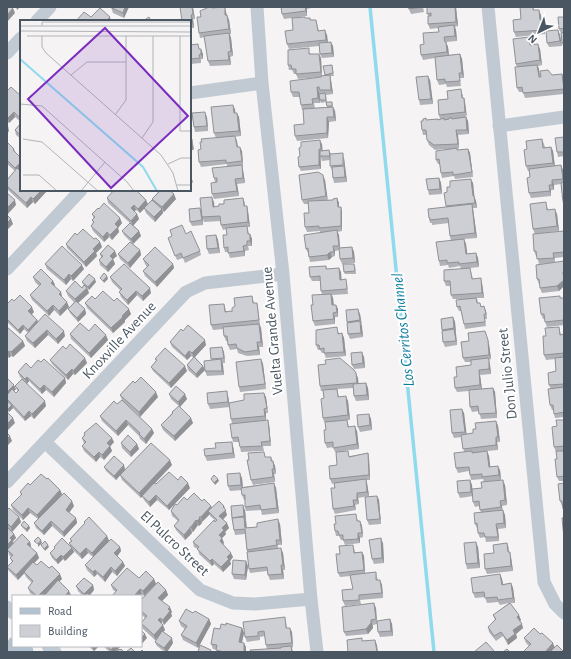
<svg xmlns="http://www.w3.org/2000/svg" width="571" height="659" viewBox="0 0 571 659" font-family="'Alegreya Sans',sans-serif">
<rect width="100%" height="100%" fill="#f5f3f3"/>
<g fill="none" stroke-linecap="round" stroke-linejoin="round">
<path stroke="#90daee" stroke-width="3.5" d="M370,7L434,652"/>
<path stroke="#c1cad2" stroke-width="13" d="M257,7L262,83L283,274L311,599L317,652
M488,7L544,582L555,604L564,613
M37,21L50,7
M7,53L21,38
M190,93L262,83
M499,126L564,117
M7,269L81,190
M45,442L200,590L233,603L255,604L311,599
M7,482L186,292L205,283L283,274
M7,607L13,613
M48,646L55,652"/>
<path stroke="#b3c2d1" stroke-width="21" d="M17,646L23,652"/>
</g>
<path fill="#b0b2b7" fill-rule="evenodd" d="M111,7H129L124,18L113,13Z
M180,7H193L195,19H193L194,28H190V21Z
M281,7H311V8L307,9V16L284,19L282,14Z
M408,7H423L424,12L411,14Z
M424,7H456L458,26L455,27L456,30L457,41L446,42L448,47L449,55L460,54L462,59L464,78H460L461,86L447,87L446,84L439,85L437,80L435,58L423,60L421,55L424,44L439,32L438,28L430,29L428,24V16L427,7Z
M520,7H533L534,10L541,15V20L545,24V34L516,37L514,32L521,19Z
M213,8L226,12L227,15L229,20L231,34H230L231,38L233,56L230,57L231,65L210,66L208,61L205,37L200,38L199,33L201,17Z
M305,17V18H310L311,20H316L319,31L327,35L328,42L333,46L334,57L322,58L320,54L319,46L289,49L287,44L293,30Z
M564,17V48L562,43L561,33L559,29Z
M558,30L560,35L562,46L549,47L547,43Z
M531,42V45L540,49L542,65L538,66L539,69L540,77L562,74L564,82V94L525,98L523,92H519L517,88V67L516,64Z
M190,45L200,49L203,54V59H201V63L190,64Z
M310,53L311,54H319L321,58L322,76L325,75L323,66L332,65L334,76H330L331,80L333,94L326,95L327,102H332L333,107L335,111L336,121L329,122L328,138L297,141L295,136L304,124L303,110H302L301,105L300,97H293L291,92L321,77L298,79L296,74H294L292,70H289L288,65ZM320,101L321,103L326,102L327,107L315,108L314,103H320Z
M430,80L433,104L420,105L419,100Z
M7,91L21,96V122L15,117L9,123L7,121Z
M463,94V98H464L465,102L466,117L468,121L469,134L458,135L459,148L457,149L458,150L468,149L470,153L473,177L455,179L454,176L442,178L441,173L440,164H438L436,160L445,149L435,150L429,145L427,140V135H423L422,130L426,120L440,119L439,115L448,99Z
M235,109V113L239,117L241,136L222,138L237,141L238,147L242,151L243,166H242L243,170L245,183L237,184L239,196L214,199L212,194L215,182L214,178L227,166V164L201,167L199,162L201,149L216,138L214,133Z
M207,117L208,131L195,132L194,127Z
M21,123V139L16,135L15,130Z
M564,137V156L558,157L557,152Z
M542,139L544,144L545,147H551L553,151L555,166L563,170L564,178V207L561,184L554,185V190H551V196L531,198L529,193L530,177L529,171H528L526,166L527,149Z
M7,142L14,149L16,153L19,170L21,190H45L46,192L35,204L33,202L27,208L7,189V180L15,171L7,164Z
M322,144V150H329L331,154L344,158L347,182L334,183L333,178L332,170L330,166V160L322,161L321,157V169L301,171L299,167Z
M439,178L441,183L442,194L429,195L428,190Z
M325,180L327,200H333L337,198L339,203V207H341L342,212V231L337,232L339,235L340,248L352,247L354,252L355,263L342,264L340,259V250L335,251V256L332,257L329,260L310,262L309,257L308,253L306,249L320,232V231L307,232L305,227L309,213L308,204H304L302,200Z
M473,183L474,196L476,201L477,208H473L477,238L464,239L466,244L467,254L476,253L478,258L479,267L470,268L473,279L482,283L484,298H477L478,303L486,311L487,319H485L486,326L465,329L464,324L461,311H459L457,307L466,299H453L451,295L450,286H446L444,281L461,269L460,266L449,268L448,265L440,266L439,261L451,241L450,236L449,223L432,225V223H430L429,218L446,207L447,192Z
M155,190H169L176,199L164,212L163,211V213L155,222L146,213L144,208L140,213L136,210L134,211L137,214L139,219L133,225L139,231L141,236L133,244L124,235L122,231L130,223L108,203L107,198L146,200L148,204L153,200L152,199L158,192Z
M243,198L245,203V206H247L248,211L250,227H247L249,234H250L252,239V246H248L249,250L245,251V256L230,258L228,252H225L224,248L227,235L226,229L223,230L221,225V221L204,222L203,219V225L192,226L190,222L214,202V207L219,206L224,204Z
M548,207V210L557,214L559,231L535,234L533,229Z
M92,214L122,223L118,228L119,232L112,240L109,237L104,242L93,231L91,226L93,223L92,220L94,219Z
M564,231V257L555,258V263L564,261V286L559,291L542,293L540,288V284H539L537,279L551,263L539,264L537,256H536L534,251Z
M186,234L200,251L201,255L185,263L183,258L177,260L170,243Z
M77,235L94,239L100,242L102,247L96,253L97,256L86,267L67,248L66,244Z
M216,235L218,240L220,253L209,254L207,249Z
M140,250L141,255L130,268L120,259L118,254Z
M100,254L117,256L113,259L115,264L108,272L100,265L99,260L101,257Z
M143,259L173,264L174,268L157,287L145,276L143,271L147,267L145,264Z
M45,264L84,269L73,281L71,279L66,285L47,269Z
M354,264L355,266L356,274H345L344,272Z
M326,266L327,269L341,272V280L347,284L348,294L332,295L333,298L334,305H336L338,309V317H335V324L315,326L313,321L322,294L321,291L320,281H312L310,277Z
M33,277L53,281L55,285L54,286L61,292L62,297L69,307L60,316L54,310L49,316L32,300L30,295L39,286L35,282Z
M110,277L151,293L143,301L137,295L128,305L121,297L119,292L121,291L112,282Z
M82,282H96L89,290L87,288L89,293L78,303L85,309L86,314L78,322L70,313L68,309L74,302L68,296L66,291L82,288L84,285L83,284Z
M252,296L254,303H257L258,308L260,325L261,328L263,347H259L260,355L247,356L238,353L237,349L230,350L228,345V341H226L224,336L223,329L213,330L211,325L224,304L226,311L232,312Z
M560,296V298H564V325L547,327L545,322V319H543L541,314Z
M95,299L114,301L131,314L125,320V322L113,333L87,308L85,303Z
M14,301L34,312L32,314L37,320L38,321L65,336L58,344L48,335L35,348L27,341L25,336L28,333L24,329L20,334L7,322V304Z
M360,314L363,337L350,339L348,334L347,322Z
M453,317L455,322L457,345L445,347L443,342L441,319Z
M7,327L23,341L25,346L13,357L11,356L9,358L8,357L7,359Z
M559,327L561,335L564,334V417L555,418L553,410H552L550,405L551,389L549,385L556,371L555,359L546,360L544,355L546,336Z
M89,331L108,340L91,358L71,339L70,334Z
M183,331L206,345L195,357L203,366L205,370L197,378L188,370L187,365L194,358L191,356L187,360L172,347L170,342Z
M485,331L489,344L491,359L488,360L490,365L491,374L480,375L482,389L493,388L495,392L497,418L481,419L479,411L472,412L470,407L469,391L457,392L455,388L457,377L471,365V362H465L463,358L469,341Z
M339,332V334L342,333L344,338L346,356L326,358L324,353H322L320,350H318L316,345Z
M66,349L87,363L75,375L73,374L68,380L52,364L50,360Z
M224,352L225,363H222L224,375L207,376L205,371L212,360L211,359Z
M364,357L365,368L354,369L352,365Z
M155,359L187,371L171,388L153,371L151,367L156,361Z
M261,359L263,364L266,389L240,392L239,387Z
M41,362L65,378L66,383L54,397L46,390L42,394L29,381L27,384L46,406L34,419L31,416L25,421L13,408L9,412L7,410V378L16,389L14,391L16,393L18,392L15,386L22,379L20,377L18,372L31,368Z
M358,378V384L366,383L368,388L369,400L356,401L354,396L353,388L337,389L339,397L348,401L350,420H347L349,427L357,431L359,449L335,452L333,447L327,448L325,443L326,430L325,422H324L323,418L324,398L323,391H321L320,386Z
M169,394L187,399L180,407L171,399Z
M120,395L158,397L140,417L122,400Z
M228,396L230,407L210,409L208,404Z
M266,397L268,413H266V420L269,424L271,446H263L264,451L241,452L239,442H233L232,438V423L231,419L244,400Z
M117,404L152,429L154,433L146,444L140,439L139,436L128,425L118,436L102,421L100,416Z
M172,412L193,423L175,441L163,430L161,425L172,413Z
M464,413L466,434L473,433L476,429L496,421L498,426L500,442H497L498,450L487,451L489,456L490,467L500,470L501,480L484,482L483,479L471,480L469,471L458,473L456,468L464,452L462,437L454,438L452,433Z
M369,414L371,419L372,430L360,432L358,427Z
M564,420V481H559L557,477V459L556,452L554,447L557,426Z
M84,433L114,442L110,446L112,451L104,460L100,457L96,462L84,451L82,446L84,444L82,438L84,435Z
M121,443L137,444L139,449L131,457L122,448Z
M233,446L235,458L207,461L205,456Z
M368,453L369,458L370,480H366L367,483L369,496L358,498L359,504L355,505L356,510L335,514L333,509L335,488L334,483L332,484L330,479L337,465L350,456Z
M266,457H271L275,466L276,474H274L275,482L253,485L251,480Z
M124,465L125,470L172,465L155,483L156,484L178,480L190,488L169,510L157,500L150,507L144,500L142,496L141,498L122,480L120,475L116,480L106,471L104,467Z
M242,478L243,487L274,483L276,488L279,513L262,515L261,510L246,511L245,507V500H244L242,495V490L230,491L228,486Z
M47,479L60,490L62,494L55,503L74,506L69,513L76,518L77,523L64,537L52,526L44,535L36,528L34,523L38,519L30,513L23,520L13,510L11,505L21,495L20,492L30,485Z
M470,480L472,485V495L482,488L505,485L507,505L502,506V510L505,515L506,528L498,529L499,541L486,542L485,537L480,538L478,533V528H477L475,524L481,512L479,506L475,507L473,502V496L460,498L458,493Z
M564,483V511L563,506H562L560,501Z
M377,496L379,500L381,524L369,525L367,520Z
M187,500L202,501L211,506L212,508L224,506L227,515L223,520L229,528L225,532L226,534L222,538L224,543L223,545L233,557L230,561L231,564L223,572L214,564L212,566L199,554L198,549L194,547L193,542L216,521L210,516V514L202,522H201L202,523L199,526L198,525L193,532H192V533L185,540L176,530L174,526L178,521L172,516L171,511L177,505Z
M7,510L19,517L21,522L12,532L7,527Z
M245,510L247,528L280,524L282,545H278V549L283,553L285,570H283L284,579L270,580L268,575L267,571L250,573L249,569L245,534L235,535L234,530L232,518Z
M358,519V521H360L362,526L363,537L360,538V543L345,545L343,540H341L339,536H336L335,531Z
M84,522L107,536L109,541L120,547L121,551L117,556L123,562L125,566L117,576L112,572L105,582L97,574L94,577L87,570L85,565L93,557L88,553L82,559L73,550L74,552L65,561L63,559L58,564L52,558L50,553L54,549V547L70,546L69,543L71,542L70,539L85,523Z
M21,525L29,526L30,528L27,532L22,527Z
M7,527L14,534L16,538L13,541V544L30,542L31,546L30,547L37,553L39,558L34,563L37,565L49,568L62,579L59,581L71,595V596H34L30,593L28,588L32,583L26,577L24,573L18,580L9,571L7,567L12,562L10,558L11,557L9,555L8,550L7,551Z
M383,543L384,563L374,564L372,559Z
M507,543L509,548V552L511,557L513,571L487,574L485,569L494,553Z
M353,545L355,552H362L364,556L365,573L376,572L377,577L378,580H380L382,585L383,598L360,600L361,604L345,606L343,601L353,589L350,576L340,577L338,573L340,554Z
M478,547L480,568L467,569L466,564Z
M248,566L246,580L234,579L232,574Z
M500,574L502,579L503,584L511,583L513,588L515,603H510L521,620L520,621L523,628L516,634L517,638L508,645L503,636L496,641L489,632L488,627L495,620L493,615L509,603L500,605L498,602L487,603L485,597L475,598L473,593Z
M139,578L154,579L156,584L144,596L142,594L140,596H112L116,592L113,590L111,585Z
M93,585L94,590L90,595V596H83L78,591L76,586Z
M166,590L168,595L162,601L172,612L171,613L172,616L164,625L162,622L161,623L165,630L163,632L173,643L167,652H165L157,646L155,642L160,635L155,640L142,628L141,623L145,618L141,614V600Z
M376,608L377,624L373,625V628L368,634L346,636L344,632Z
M193,613L209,619L211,624L198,648L183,640L181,635L185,629L181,626L179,621Z
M390,619L392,624L393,636L380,637L378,632Z
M286,622L287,628L292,632L293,647L292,648L293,651L267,649L266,645L265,636L260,637V640L247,642L245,637Z
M242,628L244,633L242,642L246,647V652H217V650L213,649L211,644L220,629Z
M524,638L555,647L529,646L526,643Z
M88,646H99L94,651Z
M103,646H121L115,652H110Z"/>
<path fill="#909195" d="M16,7H20L17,10Z
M125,7H129L124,18L123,13Z
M192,7L193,8L195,19L193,14Z
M225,7L226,12L227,20L225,15Z
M305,7H306L307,9V16L306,11Z
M455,7H456L458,26L456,22Z
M13,8L15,13L7,22V15Z
M539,10L541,15L542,25L540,20Z
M191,15L193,19L194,28L192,23Z
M227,15L229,20L231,34L229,29Z
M110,17L111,21H106Z
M543,19L545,24V34L544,30Z
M454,25L456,30L457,41L455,36Z
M325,30L327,35L328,45L326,40Z
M558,30L560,35L562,46L560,41Z
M229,33L231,38L233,56L231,51Z
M331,42L333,46L334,57L332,53Z
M446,42L448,47L449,57L447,52Z
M538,44L540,49L542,65L540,60Z
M201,49L203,54V59L201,54Z
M228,52L230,57L231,65L229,60Z
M319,54L321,58L322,77L321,72Z
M460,54L462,59L464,78L462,73Z
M537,65L539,69L540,82L539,77Z
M562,74L564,79V91V89Z
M330,75L331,80L333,94L331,90Z
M428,76L430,80L433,104L431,99Z
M317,87L319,92L320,103L318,98Z
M464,98L465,102L467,117L465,112Z
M233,105L235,109L236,118L234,113Z
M333,107L335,111L336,121L334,117Z
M14,112L15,117L9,123L8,118Z
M205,112L207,117L208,131L207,126Z
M237,113L239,117L241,136L239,131Z
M327,117L329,122L328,138L327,133Z
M466,117L468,121L469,134L467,130Z
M8,126L9,131L7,134V127Z
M190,128L192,135L190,137Z
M456,130L458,135L459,148L458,144Z
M235,136L237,141L238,152L237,147Z
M192,139L194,149L190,152L191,155L190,156V146Z
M320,140L322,144L323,154L321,149Z
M240,147L242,151L243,166L242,161Z
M551,147L553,151L555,168L553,163Z
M319,149L320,154L321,169L319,165Z
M468,149L470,153L473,177L472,172Z
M343,153L344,158L347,182L345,177Z
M21,162V168L17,173L15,168Z
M242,165L243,170L245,183L243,178Z
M561,165L563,170L564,182L563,179Z
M323,175L325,180L328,201L326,196Z
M191,177L193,182L190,185V178Z
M439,178L441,183L442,194L440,189Z
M235,179L237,184L239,196L237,191Z
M471,179L473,183L475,201L473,196Z
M552,180L554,185V190L552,185Z
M549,185L551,190V196L550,191Z
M42,190H45L46,192L35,204L33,199Z
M174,194L176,199L164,212L162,207Z
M474,196L476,201L477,208L475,203Z
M31,197L33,202L27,208L26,203Z
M212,197L214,202L215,212L213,207Z
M337,198L339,203V212L338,207Z
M15,200L16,205L7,215V208Z
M146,200L148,205L140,213L138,209Z
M472,204L473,209L477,238L475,233Z
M134,205L136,210L133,213L131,208Z
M247,206L248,211L250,227L248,222Z
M341,207L342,212V231L341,226Z
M200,208L202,213L203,225L202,220Z
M162,209L163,213L155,222L154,217Z
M555,209L557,214L559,231L557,226Z
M137,214L139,219L133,226L131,221Z
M120,218L122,223L118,228L119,232L112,240L110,235L115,224Z
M11,219L13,224L7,230V223Z
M337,230L339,235L340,250L339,246Z
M139,231L141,236L133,244L131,239Z
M107,232L109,237L104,242L103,237Z
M250,234L252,239V246L250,241Z
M216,235L218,240L220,253L218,248Z
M464,239L466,244L468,259L466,254Z
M100,242L102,247L96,253L97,256L86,267L84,262L93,249Z
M243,246L245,251V256Z
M333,246L335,251V256L334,252Z
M352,247L354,252L355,263L353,258Z
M140,250L141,255L130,268L128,263Z
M115,251L117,256L113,259L115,264L108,272L106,267L110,256Z
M330,252L332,257L329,260L327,255Z
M476,253L478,258L479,267L477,262Z
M173,264L174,268L157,287L155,282Z
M82,265L84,269L73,281L71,276Z
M339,268L341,272L342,284L340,280Z
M563,272L564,274V286L559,291L557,286Z
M69,274L71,279L66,285L64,280Z
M107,276L108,279L104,283L103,281Z
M481,278L482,283L484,298L482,293Z
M95,279L96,282L89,290L88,287Z
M53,281L55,285L52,288L51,283Z
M87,288L89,293L77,304L75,299Z
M150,288L151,293L143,301L142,296Z
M136,291L137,295L128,305L127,300Z
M61,292L62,297L61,299L59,294Z
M331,294L333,298L334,310L332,305Z
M67,302L69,307L60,316L59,311Z
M53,305L54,310L49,316L47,311Z
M336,305L338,309V317L337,312Z
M484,306L486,311L487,319L486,314Z
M32,307L34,312L30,316L28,311Z
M85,309L86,314L78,322L77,318Z
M129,309L131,314L125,320V322L113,333L111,328Z
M358,309L360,314L362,325L360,320Z
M333,313L335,317V324L334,319Z
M453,317L455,322L456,333L454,328Z
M37,320L39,325L30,335L28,330Z
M360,321L362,326L363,337L361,333Z
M259,324L261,328L263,347L261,342Z
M23,325L24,329L20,334L18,330Z
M454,329L456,334L457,345L456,341Z
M47,330L48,335L35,348L33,343Z
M64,331L65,336L58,344L56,339Z
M342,333L344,338L346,356L344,352Z
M106,335L108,340L91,358L89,353Z
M205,340L206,345L194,358L192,353Z
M488,340L489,344L491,359L489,355Z
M23,341L25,346L13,357L11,352Z
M257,342L259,347L260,355L258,350Z
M222,347L224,352L225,363L224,358Z
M9,351L11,356L9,358L8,353Z
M189,351L191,356L187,360L185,356Z
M362,352L364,357L365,368L363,363Z
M85,358L87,363L75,375L73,371Z
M221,359L223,364L224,375L222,371Z
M261,359L263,364L266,389L265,384Z
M489,360L490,365L491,374L489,369Z
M185,366L187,371L171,388L169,383Z
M203,366L205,370L197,378L196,374Z
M72,369L73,374L68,380L66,375Z
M479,370L480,375L482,390L480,385Z
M356,373L358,378L359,387L357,383Z
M27,377L29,381L27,384L25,379Z
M65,378L66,383L54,397L52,392Z
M366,383L368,388L369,400L367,395Z
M14,385L16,389L7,398V392Z
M44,385L46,390L42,394L40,389Z
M493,388L495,392L497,418L496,413Z
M227,391L228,396L230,407L228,402Z
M156,392L158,397L140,417L139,412Z
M264,393L266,397L268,413Z
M185,394L187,399L180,407L178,402Z
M346,396L348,401L350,420L348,415Z
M45,401L46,406L34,419L32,414Z
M12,405L13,408L9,412L8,409Z
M264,409L266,413V421L265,416Z
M462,409L464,413L467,437L465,432Z
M29,411L31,416L25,421L24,417Z
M369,414L371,419L372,430L370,425Z
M13,418L15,423L7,431V424Z
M191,418L193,423L175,441L174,436Z
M126,420L128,425L118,436L116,431Z
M268,420L269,424L271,446L270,441Z
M496,421L498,426L500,442L498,437Z
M355,426L357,431L359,449L357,444Z
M152,429L154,433L146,444L144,439Z
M10,436L12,441L7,446V439Z
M496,437L497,442L498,450L496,445Z
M112,438L114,442L109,448L107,443Z
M232,442L233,446L235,458L233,453Z
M137,444L139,449L131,457L130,452Z
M110,446L112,451L104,460L102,455Z
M487,451L489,456L491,472L489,467Z
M99,452L100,457L96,462L94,457Z
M368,453L369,458L370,480L369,475Z
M170,460L172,465L141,498L139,493Z
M273,461L275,466L276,474L274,469Z
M124,465L125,470L116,480L114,476Z
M498,466L500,470L501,480L499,475Z
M272,469L274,474L275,482L273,477Z
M240,473L242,478L243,490L241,485Z
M218,479L219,481L215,485L214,483Z
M366,479L367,483L369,496L367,492Z
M470,480L472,485L473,496L471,492Z
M503,480L505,485L507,505L505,500Z
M188,483L190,488L169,510L167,506Z
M274,483L276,488L279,513L277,508Z
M60,490L62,494L39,520L37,515Z
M357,493L358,498L359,504L357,500Z
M156,495L157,500L150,507L149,502Z
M377,496L379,500L381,524L380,519Z
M353,500L355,505L356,510L354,506Z
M72,501L74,506L68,514L66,510Z
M500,501L502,506L503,512L501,507Z
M243,505L245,510L246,521L244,516Z
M211,506L213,511H208L210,514L202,522L201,517Z
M224,506L227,515L221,521L219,516L223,507Z
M28,508L30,513L23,520L22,515Z
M503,510L505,515L506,528L504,523Z
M19,517L21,522L12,532L11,527Z
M244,517L246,522L247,533L245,528Z
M76,518L77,523L64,537L63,532Z
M200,518L202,523L199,526L197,521Z
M278,519L280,524L282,545L280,540Z
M196,520L198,525L193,532L191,527Z
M51,521L52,526L44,535L42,531Z
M360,521L362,526L363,537L362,533Z
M227,523L229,528L225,532L226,534L220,540L219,535L222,528Z
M496,524L498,529L499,541L498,537Z
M29,526L30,528L27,532L26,529Z
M190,528L192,533L185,540L184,535Z
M358,533L360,538V543L358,539Z
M14,534L16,538L13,541L14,544L7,551V545L10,538Z
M107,536L109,541L94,558L92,553Z
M222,538L224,543L221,546L220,541Z
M381,538L383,543L384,563L382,558Z
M41,540L42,543L38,547V544Z
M30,542L31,546L29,549L27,544Z
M476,542L478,547L480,568L478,563Z
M48,545L49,547L45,551L44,549Z
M120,547L121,551L116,558L114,553Z
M72,548L74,552L65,561L63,557Z
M86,548L88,553L82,559L80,554Z
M281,548L283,553L285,570L283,565Z
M362,552L364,556L365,575L364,570Z
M510,552L511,557L513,571L511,566Z
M37,553L39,558L18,580L16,575Z
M231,553L233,557L230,561L231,564L223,572L221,567L227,557Z
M61,555L63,559L58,564L56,560Z
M212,559L214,564L212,566L210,561Z
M246,561L248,566L246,580L245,575Z
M123,562L125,566L117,576L115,571Z
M281,565L283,570L284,579L282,574Z
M111,567L112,572L105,582L103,577Z
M95,570L97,574L94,577L93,572Z
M60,574L62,579L44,596H38Z
M500,574L502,579L504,589L502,585Z
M154,579L156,584L144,596L143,591Z
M380,580L382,585L383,598L382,593Z
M511,583L513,588L515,603L513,598Z
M93,585L94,590L89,596H85L84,594Z
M140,589L142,594L140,596H134Z
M166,590L168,595L160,603L158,598Z
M69,591L71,595V596H65Z
M374,603L376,608L377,624L376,619Z
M170,607L172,612L171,613L172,616L164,625L163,620L168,609Z
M519,615L521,620L519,622L517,617Z
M160,618L162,622L160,625L158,620Z
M209,619L211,624L198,648L196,643Z
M390,619L392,624L393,636L391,631Z
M371,620L373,628L368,634L366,629Z
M522,624L523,628L516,634L517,638L508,645L507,640L513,630Z
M163,625L165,630L155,640L154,635Z
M242,628L244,633L241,647L239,642Z
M290,628L292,632L293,647L292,643Z
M145,634L147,638L141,645V638Z
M172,638L173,643L167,652H166L164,648Z
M375,640L377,645L378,652H377Z
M244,643L246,647V652H244Z
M553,643L555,648L552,652H545Z
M93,646H99L94,651L92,647Z
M114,646H121L115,652H112L111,650Z"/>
<path fill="#cdcfd5" stroke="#909195" d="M7,7H12L13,8L7,15Z
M112,7H125L123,13L112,8Z
M180,7H192L193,14L191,15L192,23H190V21H182Z
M209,7H212V8L225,7V15H227L229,29L199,33L197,17H201L200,11Z
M281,7H305L306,11L282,14Z
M408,7H422L409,9Z
M427,7H455L456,22L428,24V16H431V13L427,14Z
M520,7H533V10H539L540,20L543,19L544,30L514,32L513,20L521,19Z
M100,8L110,17L106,21H76L84,12L91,17Z
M149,17L151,21H143Z
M305,17V18H310V20H316L318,31L325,30L326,40L287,44L285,31L293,30L292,18Z
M558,17H564V28L559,29Z
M454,25L455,36L444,37L445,42H446L447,52L421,55L420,45L424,44L423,33L439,32L438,27Z
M558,30L560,41L547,43L546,31Z
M564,32V43H562L561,33Z
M229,33L231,51L228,52L229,60L208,61L204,36Z
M529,37L530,45L538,44L540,60L516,64L513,39Z
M331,42L332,53L320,54L319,43Z
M198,44L199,49H201V54L199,55L200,58L190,59V45Z
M309,48V54H319L321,72L296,74V69H292L291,65H288V50Z
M460,54L462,73H459L460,81L445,82V79L437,80L435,57Z
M332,65L333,73L325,75L323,66Z
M537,65L539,77H541L540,71L548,70L552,75L562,74L564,89L523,93L522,87L517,88L515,67Z
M330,75L331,90H320L319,87H317L318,98L312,99L313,104L301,105L299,92H291L290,81L321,77V76Z
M428,76L431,99L419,100L416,77Z
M11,87L21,96V119L14,112L8,118L7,117V91Z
M461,89L462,98H464L465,112L439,115L438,100L448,99L447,91Z
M325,93L326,100H320L319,94Z
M326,102H332V106H327Z
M233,105L234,113H237L239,131L214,133L211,107Z
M333,107L334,117H327V133L295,136L294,125L304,124L303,109Z
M205,112L207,126L194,127L192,113Z
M466,117L467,130H456L458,144L434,145L427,140L426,130H422L421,121H423V119L426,118V120L438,119V120L444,118V120L449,119V118H452V119Z
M21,123V136L15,130Z
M235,136L237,147H240L242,161L226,163V160L199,162L198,150L201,149L200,142H202L201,139Z
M564,137V152H557L555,138Z
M190,138L192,139V144L190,146Z
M542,139L543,148L551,147L553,163L526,166L524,150L527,149L526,141Z
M320,140L321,149H319V165L299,167L298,157L300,156L299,148L301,147V142Z
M7,142L14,149L13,150L21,158V162L15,168L7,160Z
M457,148V150L468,149L472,172L453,175V172L441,173L439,159L436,160V151Z
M329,150L330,156H320V151Z
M343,153V165L330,166V154Z
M242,165L243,178L235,179L237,191L212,194L211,183L217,182V178H214L212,168Z
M561,165L563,179L552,180V185H549L550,191L529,193L527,178L530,177L529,169Z
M344,166L345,177L333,178L332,167Z
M17,168L21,172V190H42L33,199L31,197L26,203L7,186V180Z
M318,172L323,175L326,196L302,200L299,175Z
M439,178L440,189L428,190L426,179Z
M471,179L473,196H474L475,203L446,206L444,193L447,192V187H450V181Z
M564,182V194H562L561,183Z
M114,190H136L146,200L138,209L134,205L131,208L137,214L131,221L107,198Z
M163,190H169L174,194L162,207L152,199L160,191L161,192Z
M7,193L15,200L7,208Z
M562,195H564V206Z
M212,197L213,207L219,206V204H224V200L243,198L244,206H247L248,222L221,225L220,216L202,217L200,198Z
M337,198L338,207H341V226L319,228V226L305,227L304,213H309L308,201L333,200V199Z
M152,200L162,209L154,217L144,208Z
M546,202L547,210L555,209L557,226L533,229L530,204Z
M104,203L120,218L115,224L118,227L110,235L107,232L103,237L91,226L94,222L92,220L95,217L92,214L98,208L99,209Z
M472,204L475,233L450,236L448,218L430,220V218H429L428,209Z
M200,208L202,220L190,222L189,209Z
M7,215L11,219L7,223Z
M130,223L139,231L131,239L122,231Z
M182,225L186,234L191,231L200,251L183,258L181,253L175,256L168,238L172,236L170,230Z
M247,226L248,234H250V241H247V245L243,246L244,251L228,253V247L224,248L223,235H227L226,228Z
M83,229L94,239L96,238L100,242L93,249L95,251L84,262L66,244L75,233L77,235Z
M337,230L339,246H333L334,252H330L327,255L309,257L308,248L306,249L304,235Z
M564,231V252L553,253L554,258L537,259L536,251H534L533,234Z
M216,235L218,248L207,249L206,236Z
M464,239L466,254L476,253L477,262L459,264V262L447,263V260L439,261L436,242Z
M130,242L140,250L128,263L118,254Z
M108,245L115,251L110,256L113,259L106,267L99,260L103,256L100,254Z
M62,246L82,265L71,276L69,274L64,280L45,264Z
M155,247L173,264L155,282L143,271L149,265L143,259Z
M352,247L353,258L340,259L339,248Z
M564,261V272H563L564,280L557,286L540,288L539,279H537L536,265Z
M124,264L150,288L142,296L136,291L127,300L119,292L122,289L110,277Z
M343,264H354L355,271L344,272Z
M326,266V269L339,268L340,280L346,279L347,289L321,291L320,276L310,277L309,267Z
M470,268L472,279L481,278L482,293L451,295L450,281H444V270Z
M41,269L53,281L51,283L61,292L59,294L67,302L59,311L53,305L47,311L30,295L41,284L33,277Z
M104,273L107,276L103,281L100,278Z
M89,274L95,279L88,287L82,282Z
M75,281L82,288L84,285L87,288L75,299L66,291Z
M103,291L114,301L117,298L129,309L122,316L123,317L111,328L85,303L92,296L95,299Z
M331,294L332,305H336L337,312L333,313L334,319L313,321L311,305H313L312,295Z
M20,295L32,307L28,311L37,320L28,330L23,325L18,330L7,319V304L12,299L14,301Z
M252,296L253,303H257L259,320L211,325L209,305L224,304L225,312L231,311L232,312V308L235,306L234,298Z
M560,296V298H564V320L545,322L544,314H541L539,298Z
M476,298L477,303H480L481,307L484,306L486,314H484L485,322L464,324L460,306L457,307L456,300Z
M76,301L85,309L77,318L68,309Z
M358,309L360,320L347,322L346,310Z
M45,314L64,331L56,339L47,330L33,343L25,336Z
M453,317L454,328L442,330L441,319Z
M360,321L361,333L348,334L347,323Z
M80,323L89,331L95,324L106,335L89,353L70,334Z
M259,324L261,342H257L258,350L245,352L237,348L236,344L228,345L227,336H224L223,327Z
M188,325L205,340L192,353L189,351L185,356L170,342L181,329L183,331Z
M7,327L23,341L11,352L9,351L8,353H7Z
M337,327L338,334L342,333L344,352L324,353V348L320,349L319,345H316V330Z
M559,327L560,335L564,334V353L544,355L543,336H546L545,328Z
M454,329L456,341L443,342L442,331Z
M485,331L488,340L489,355L463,358L461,342L469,341L468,333Z
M70,344L85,358L73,371L72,369L66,375L50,360L63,346L66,349Z
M222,347L224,358L211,359L210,348Z
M165,348L185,366L169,383L151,367L157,360L155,359Z
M362,352L363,363L352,365L351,353Z
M194,357L203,366L196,374L187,365Z
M564,357V384L549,385L548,373L556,371L555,358Z
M340,358L354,370L356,373L357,383L320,386L318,365L326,364L325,360Z
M488,358L489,360V369L479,370L480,385L455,388L454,377H457L456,367L471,365V360Z
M44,359L65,378L52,392L44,385L40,389L27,377L25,379L18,372L26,363L31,368L38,360L41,362Z
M221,359L222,371H205L204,361Z
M261,359L265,384L239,387L236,362Z
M141,377L156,392L139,412L120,395L133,381L135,383Z
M7,378L14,385L7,392Z
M22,379L45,401L32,414L29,411L24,417L7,399V395L12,389L16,393L19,390L15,386Z
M366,383L367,395L354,396L353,384Z
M176,386L185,394L178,402L169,394Z
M564,387V412L554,414L553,405H550L548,389Z
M493,388L496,413L479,414L478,406L470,407L469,390Z
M337,389L338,397L346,396L348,415L323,418L321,399L324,398L323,390Z
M227,391L228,402L208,404L207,393Z
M264,393L267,408L264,409L265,416L231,419L229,403L244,400V394Z
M122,400L152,429L144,439L139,434L140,433L126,420L116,431L100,416L114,401L117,404Z
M7,401L12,405L8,409L7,408Z
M179,406L191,418L174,436L161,425L173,413L172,412Z
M462,409L465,432L452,433L450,410Z
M7,412L13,418L7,424Z
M369,414L370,425L358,427L357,415Z
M268,420L270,441L261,442L262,446L240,447L238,437L232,438L230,424Z
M347,420L348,427L355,426L357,444L333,448V442L325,443L324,430H326L325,422Z
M556,420H564V446L554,447L552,427L557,426Z
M496,421L498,437H496V445L463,449L461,435L473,433V429H476L475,423Z
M96,423L112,438L107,443L110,446L102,455L99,452L94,457L82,446L86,442L82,438L85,435L84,433Z
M7,433L10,436L7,439Z
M128,435L137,444L130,452L121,443Z
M232,442L233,453L205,456L204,449L216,448L215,443Z
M151,443L170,460L139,493L120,475Z
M348,451L349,457L368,453L369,475L330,479L329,466L337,465L336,452Z
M472,451V453L487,451L489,467L498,466L499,475L482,477V474L470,475L469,467L456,468L454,453Z
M556,451H564V476L557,477L555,459H557Z
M264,452L265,457H271V461H273L274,469H272L273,477L251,480L247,460H249L248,453Z
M114,456L124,465L114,476L104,467Z
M169,472L178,480L181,476L188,483L167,506L156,495L149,502L142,496L154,483L156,484Z
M240,473L241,485L228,486L227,474Z
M41,474L47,479L48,478L60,490L37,515L28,508L22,515L11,505L22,494L20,492L28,483L30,485Z
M214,475L218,479L214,483L211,479Z
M366,479L367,492L357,493V500H353L354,506L333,509L331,488H335L334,483Z
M470,480L471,492L458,493L457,481Z
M503,480L505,500L500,501L501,507L480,510L479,501L473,502L472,489L482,488L481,482Z
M274,483L277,508L261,510L260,505L245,507V495H242L241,488Z
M564,483V509H563L562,501H560L558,484Z
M64,493L72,501L66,510L76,518L63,532L51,521L42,531L34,523Z
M194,493L202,501L204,499L211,506L201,517H199L200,518L197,521L196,520L191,527H190V528L184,535L174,526L179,520L171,511L175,504L177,505L184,497L187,500Z
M377,496L380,519L367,520L365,497Z
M219,501L224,506L223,507L226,510L219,516L227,523L222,528L224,530L219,535L222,538L220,541L231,553L227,557L229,559L221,567L212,559L210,561L197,549L199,547L193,542L214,520L215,522L217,520L208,511Z
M243,505L244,516L232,518L231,506Z
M9,508L19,517L11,527L7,523V510Z
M503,510L504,523L496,524L498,537H485L484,533H478L477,523L475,524L474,513Z
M356,514L357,521H360L362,533H358V539L343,540V535H339L338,531H335L334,524H336L335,516Z
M89,517L107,536L92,553L86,548L80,554L69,543L72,541L70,539L85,523L84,522Z
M244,517L245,528L257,527V523L278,519L280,540H276L277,545L247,550L245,529L234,530L232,518Z
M564,517V538L562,518Z
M24,521L29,526L26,529L21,525Z
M7,527L14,534L10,538L12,540L7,545Z
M22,534L30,542L27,544L37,553L16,575L7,567L13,561L10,558L13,555L7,550Z
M38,537L41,540L38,544L34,541Z
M62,538L72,548L63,557L61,555L56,560L50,553L55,548L54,547Z
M381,538L382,558L372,559L369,540Z
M111,539L120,547L114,553L123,562L115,571L111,567L103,577L95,570L93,572L85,565Z
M45,541L48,545L44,549L41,545Z
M476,542L478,563L466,564L464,543Z
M507,543L508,552H510L511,566L485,569L484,554L494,553L493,545Z
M353,545L354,553L362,552L364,570L338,573L336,554H340L339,546Z
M281,548L283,565H281L282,574L268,575L267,567L249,569L247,552Z
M233,560L246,561L245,575L232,574Z
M41,561L49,568L52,566L60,574L38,596H37L28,588L33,581L24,572L33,562L37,565Z
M127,568L139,578L146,571L154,579L143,591L140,589L134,596H112L117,590L111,585Z
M376,572V580H380L382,593L359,595V600L343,601L342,590L353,589L350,575Z
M500,574L502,585L511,583L513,598L498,600L497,597L485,598L484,592L473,593L471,578Z
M84,578L93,585L84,594L76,586Z
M58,580L69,591L65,596H44Z
M158,582L166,590L158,598L170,607L168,609L170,611L163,620L160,618L158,620L163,625L154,635L141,623L147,616L141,611V600Z
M87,593L90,596H85Z
M374,603L376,619L371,620V623L366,629L344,632L342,607Z
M510,603L519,615L517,617L522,624L513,630L515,634L507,640L501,632L494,636L488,627L496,619L493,615Z
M186,609L193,613L195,611L209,619L196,643L181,635L187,626L179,621Z
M285,617L286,628H290L292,643L266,645L264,631L258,632V636L245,637L243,622Z
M390,619L391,631L378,632L377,621Z
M226,623L242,628L239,642L244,643V652H224L216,650L217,645L211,644L214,628L220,629L221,624L226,625Z
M534,628L540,634L542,633L553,643L545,652H523L531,644L524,638Z
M141,630L145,634L141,638Z
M162,631L172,638L164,648L155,642Z
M362,638V641L375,640L377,652H348L347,640Z
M486,642L495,652H474Z
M200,645L211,650L210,652H198Z
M557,645L564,652H550Z
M107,646H114L111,650Z
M291,646L292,652H251L250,650L281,648V647Z
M131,648L135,652H126Z
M119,649L120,650L121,649L124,652H116Z
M507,649L510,652H503Z
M142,650L144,652H140Z"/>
<g text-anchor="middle" stroke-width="4" stroke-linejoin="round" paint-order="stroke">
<g font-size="15" fill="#4a5661" stroke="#fff">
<text transform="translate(272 331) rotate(-95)" y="5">Vuelta Grande Avenue</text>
<text transform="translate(119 340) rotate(-47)" y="5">Knoxville Avenue</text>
<text transform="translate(507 374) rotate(-96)" y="5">Don Julio Street</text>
<text transform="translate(175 543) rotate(43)" y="5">El Pulcro Street</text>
</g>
<g font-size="16" font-style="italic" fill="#0c7c9b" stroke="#fff">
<text transform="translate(402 330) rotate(-96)" y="6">Los Cerritos Channel</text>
</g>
</g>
<g transform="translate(20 20)">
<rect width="171" height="171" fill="#f5f3f3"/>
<path fill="none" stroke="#90daee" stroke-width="2" d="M0,39L123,147L137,171"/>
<path fill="none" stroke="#b1b4b9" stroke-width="1" d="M0,6H171M22,6V2H171M0,11L171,12M7,16H171M22,16V27L26,33L141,135L153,153L158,171M160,16V111H171M51,55L67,42H106M0,84L22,86L107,162L114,171M95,95L106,80V16M122,118L133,102V16M3,119L22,122L78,171M148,144L161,138H171M3,155H19L37,171M157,165H171M61,171L85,142"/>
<path fill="#7b2cbf" fill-opacity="0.15" stroke="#7b2cbf" stroke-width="2" d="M85,8L168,96L91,168L8,79Z"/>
<rect width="171" height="171" fill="none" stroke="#4a5661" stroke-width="2"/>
</g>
<rect width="571" height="659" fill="none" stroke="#4a5661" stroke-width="16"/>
<rect x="12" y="595" width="130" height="52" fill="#ffffff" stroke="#b7bbc0"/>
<rect x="20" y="608" width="20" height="6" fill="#b3c2d1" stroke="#b7bbc0"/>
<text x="48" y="615" font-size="12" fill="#4a5661">Road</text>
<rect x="20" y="625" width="20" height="12" fill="#cdcfd5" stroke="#b7bbc0"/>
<text x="48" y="635" font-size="12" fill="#4a5661">Building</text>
<g transform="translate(539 32) rotate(223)" stroke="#ffffff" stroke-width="3" paint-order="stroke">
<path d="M0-3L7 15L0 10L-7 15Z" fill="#4a5661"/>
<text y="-6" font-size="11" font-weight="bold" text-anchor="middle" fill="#4a5661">N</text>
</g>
</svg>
